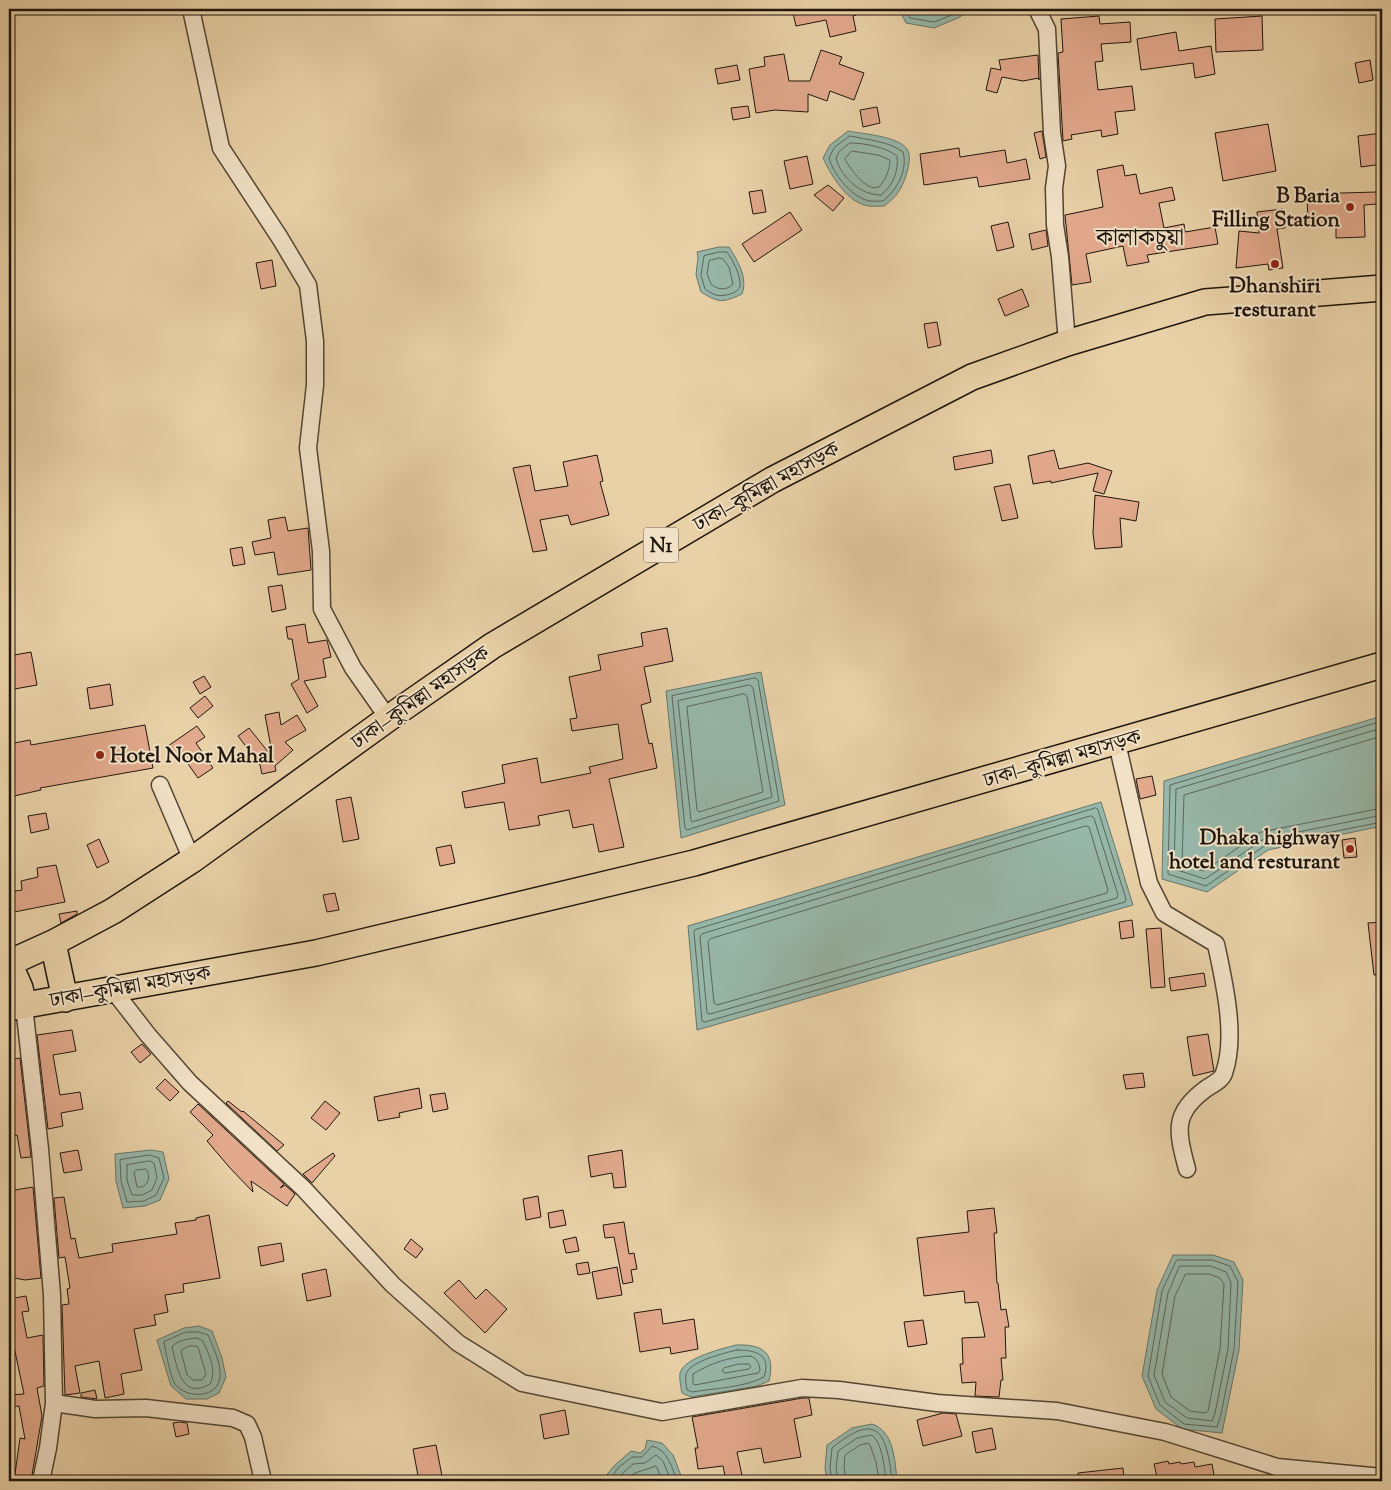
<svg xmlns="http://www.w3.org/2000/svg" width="1391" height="1490" viewBox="0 0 1391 1490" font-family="'Sorts Mill Goudy','Noto Serif Bengali',serif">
<rect width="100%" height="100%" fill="#e9d1a7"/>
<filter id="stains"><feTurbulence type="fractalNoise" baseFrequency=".004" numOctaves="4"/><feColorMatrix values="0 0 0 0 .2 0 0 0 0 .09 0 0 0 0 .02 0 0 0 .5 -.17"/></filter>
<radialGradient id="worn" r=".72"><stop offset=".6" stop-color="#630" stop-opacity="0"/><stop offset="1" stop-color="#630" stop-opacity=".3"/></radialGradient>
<path fill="#97b7aa" stroke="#67776b" d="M899,9H970L960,17L934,28L906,23Z
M848,131C863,134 898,136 907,149C911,155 909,165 907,172C903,187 897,197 884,206C878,206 870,207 864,205C845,199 831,175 823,158L830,145Z
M719,247H729C738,261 748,278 742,294C722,303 719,303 701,292L696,275L698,257L697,252Z
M761,672L785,805L681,838L666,691Z
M1382,716V826L1268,850L1207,892L1162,879L1164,781Z
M1101,802L1133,905L697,1030L688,926Z
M151,1150L163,1152L169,1179L160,1200L145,1206L123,1208L116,1181L115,1154Z
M1173,1255H1213L1234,1262L1243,1280L1239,1350L1222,1433L1182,1429L1156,1409L1142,1376L1157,1290Z
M199,1326L212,1331L222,1358L226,1377L219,1393L207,1399H186L171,1386L157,1340L184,1328Z
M736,1345C762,1344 776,1352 769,1381L757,1386L691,1397L682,1393C681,1387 679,1379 680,1373C685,1357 722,1349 736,1345Z
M872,1424C894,1431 895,1461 897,1481H827L825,1468L827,1445L852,1428Z
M647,1440L662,1443L673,1455L683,1481H604V1478L615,1465L631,1451L640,1453L645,1449Z"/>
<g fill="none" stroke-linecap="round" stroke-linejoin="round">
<path stroke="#5b665b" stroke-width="1" d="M905,9L910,18L934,22L957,13L962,9
M850,136C868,140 888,141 903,152C908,170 897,190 883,201C878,201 871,202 866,200C850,195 833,173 829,158L834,148Z
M850,143C865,143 885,147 897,156C899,170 893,186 881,195C860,195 841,177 836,158L839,152Z
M852,151L878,155L890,160C890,166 888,173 885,179C884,180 881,185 880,186C869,195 849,168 845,159Z
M719,252H727C733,261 741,275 740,286C739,294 721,297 716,295C712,294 708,291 705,289L701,275L704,256Z
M720,258L723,259L729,267L733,284C726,291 718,290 711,284L707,274L709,261Z
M755,678L758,680L779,801L687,830L685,828L672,696Z
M750,685L753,688L772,797L692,822L691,820L678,701Z
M744,694L747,696L763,792L699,812L697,810L687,707Z
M1382,721L1170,785L1168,874L1206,886L1266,845L1382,822
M1382,728L1176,789L1174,869L1205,879L1264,839L1382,815
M1382,736L1184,795L1182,864L1204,871L1261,832L1382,808
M1096,808L1098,810L1126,899L1125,902L705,1022L702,1021L694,932L695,930Z
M1091,816L1094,818L1118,895L1117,898L710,1014L707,1013L700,937L702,934Z
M1086,826L1089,827L1108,890L1107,893L717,1005L714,1003L708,942L710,939Z
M150,1155L159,1158L164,1178L156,1195L144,1201L127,1202L121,1181L120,1160Z
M150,1161L154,1163L157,1178L152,1190L142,1195H132L127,1180V1165Z
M136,1170L146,1169C152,1177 147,1189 137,1187L134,1172Z
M1177,1260H1212L1230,1266L1238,1282L1234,1349L1221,1414L1217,1427L1184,1424L1160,1405L1148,1376L1162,1291Z
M1182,1266H1211L1226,1272L1231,1283L1228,1349L1215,1413L1212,1421L1187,1418L1165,1402L1154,1375L1168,1293L1179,1267Z
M1186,1274H1209L1220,1278L1224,1284L1220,1348L1208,1411L1206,1413L1190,1411L1171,1397L1162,1374L1175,1296Z
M186,1332H198L208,1335C213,1347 221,1363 220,1376C219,1399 186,1399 175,1384C170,1376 166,1352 164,1342Z
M197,1338L203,1341C209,1355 217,1370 210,1384C181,1401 177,1366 172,1347C177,1340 188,1339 197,1338Z
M189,1346H196L198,1347L206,1374L202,1380H193L187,1375L181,1351Z
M737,1350C755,1350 772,1354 764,1377C743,1388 715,1388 692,1392L687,1390C686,1385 685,1378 686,1374C690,1361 725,1353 737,1350Z
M750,1356C758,1358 759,1364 760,1371L758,1373L695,1385L693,1384V1374C711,1363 729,1357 750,1356Z
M739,1364H749L751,1367L749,1369L725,1373L722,1371L724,1368Z
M609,1481L618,1468L632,1457H642L652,1446C668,1450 672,1468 677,1481
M616,1481L623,1473L633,1464L645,1463L656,1455L663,1461L671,1481
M625,1481C634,1470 643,1472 655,1466L657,1467L662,1481
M832,1481L830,1468L832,1448C879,1409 887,1435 892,1481
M838,1481L836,1467L838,1451L857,1438L871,1435C882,1440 885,1470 886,1481
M846,1481L844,1467L845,1455L860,1445L868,1443L870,1445L876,1462L879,1481"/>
</g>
<path fill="#e2a98c" stroke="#1f160c" d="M817,9H855L856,15L853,16L856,31L830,37L826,20L796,26L793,13Z
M1099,16L1100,24L1130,22L1131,42L1101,44L1103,61L1095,62L1098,90L1132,86L1135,110L1115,112L1118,134L1102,137L1101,130L1071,135L1072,139L1063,141L1058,53L1063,52L1061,19Z
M1262,16L1263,50L1216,52L1215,19Z
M1176,32L1179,51L1211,46L1215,74L1195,78L1193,63L1141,70L1137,39Z
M821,50L842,57L839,64L864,73L854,100L830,91L827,101L808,94V112L775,110L756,113L749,69L765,66L764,57L784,54L789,81H810Z
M1038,55L1039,80V78L1023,81L1002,77L997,93L986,90L991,68L1001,70L999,60Z
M1370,60L1373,80L1359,83L1355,63Z
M737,65L740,80L718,84L715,69Z
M748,106L750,117L733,120L731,108Z
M877,107L880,123L863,127L860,110Z
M1268,124L1276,171L1223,181L1215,133Z
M1042,131L1046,157L1040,159L1034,133Z
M1382,133V164L1361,167L1358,136Z
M959,148L960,157L1005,150L1007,163L1026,159L1030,179L979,187L977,177L924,185L920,154Z
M807,156L813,184L790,189L784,161Z
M1123,165L1125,176L1136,174L1140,194L1172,187L1175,200L1159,203L1164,228L1184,224L1185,232L1215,227L1218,244L1147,255L1149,262L1127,266L1123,246L1086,254L1091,282L1072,285L1065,215L1103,207L1097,170Z
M828,185L844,198L833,211L814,195Z
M762,190L766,212L753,214L749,192Z
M1377,192V204L1364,205L1365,237L1336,238V224L1308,225L1307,194Z
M1283,209L1285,228L1277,229L1283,268L1269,270L1268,264L1236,268L1239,231L1259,233L1257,212Z
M790,212L802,230L754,262L742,244Z
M1008,222L1014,247L997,251L991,226Z
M1046,230L1048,246L1032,250L1029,234Z
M272,260L276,286L261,289L256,263Z
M1022,289L1029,306L1005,316L998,299Z
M937,322L941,345L928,348L924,324Z
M991,450L993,463L955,470L953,457Z
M1054,450L1059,469L1088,463L1112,471L1104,494L1093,491L1098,473L1051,483V481L1033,484L1028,456Z
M597,455L603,481L600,482L609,515L571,525L568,515L540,520L547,550L533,552L513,468L530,465L535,491L568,486L563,462Z
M1010,484L1018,518L1002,521L994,487Z
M1095,495L1139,502L1136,521L1120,518L1122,547L1095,549L1093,533Z
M285,517L288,531L308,528L311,570L278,575L274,552L255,555L252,542L271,538L268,520Z
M242,547L245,564L233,566L230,549Z
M282,585L286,609L272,612L268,587Z
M305,624L308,643L327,640L331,657L323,659L326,677L304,681L318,706L307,713L291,684L299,679L292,639H288L286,627Z
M667,628L673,661L644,667L651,702L641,705L649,744L652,743L657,768L609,779L624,847L599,852L593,824L573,828L569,810L538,816L540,825L509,830L504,802L465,808L462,792L505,783L502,765L537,758L541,783L591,773L589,767L623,759L618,724L572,731L570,719L577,718L569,677L601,670L598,655L643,646L641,633Z
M31,652L37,685L9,690V656Z
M204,676L211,687L200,694L193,682Z
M110,684L113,705L90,709L87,688Z
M205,696L213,706L198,718L190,708Z
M279,712L281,725L297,715L306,730L285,742L293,750L275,766L276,771L262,774L260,765L238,736L249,728L273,758L265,715Z
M145,725L153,768L40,788L41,790L14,796L9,772V744L30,740L31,745Z
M197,726L205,737L196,743L213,768L198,778L181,754L176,757L168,746Z
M1152,776L1156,795L1140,799L1136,779Z
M351,797L359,839L343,842L336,800Z
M46,813L49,829L31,833L28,816Z
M1355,838L1357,857L1344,858L1342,840Z
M99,839L109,862L97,868L87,845Z
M451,845L455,863L440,866L436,848Z
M56,865L65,902L9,913V892L22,890L21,881L38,877L37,868Z
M335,893L339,910L327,912L323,895Z
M77,911V914L61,923L59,914Z
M1132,920L1134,937L1121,939L1119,922Z
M1382,922V974L1374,975L1368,923Z
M1161,928L1165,987L1151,988L1146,929Z
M1204,973L1206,986L1171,991L1169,978Z
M72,1030L76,1051L53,1055L60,1095L80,1092L83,1109L61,1113L63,1126L48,1129L37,1035Z
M1208,1034L1214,1071L1193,1076L1187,1037Z
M142,1044L151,1054L140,1063L131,1052Z
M20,1058L31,1157L21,1158L17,1135L9,1137V1091L11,1090L9,1060Z
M1143,1073L1145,1087L1126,1089L1123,1075Z
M165,1079L179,1092L170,1101L156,1088Z
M419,1088L422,1108L399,1113L400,1117L378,1121L374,1097Z
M445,1093L448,1109L433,1112L430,1095Z
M228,1101L242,1112L243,1111L284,1145L277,1151L226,1103Z
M325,1101L340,1113L326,1130L311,1118Z
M198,1104L284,1184L280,1188L285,1185L295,1194L287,1206L251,1181L253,1192L230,1168L207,1141L213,1135L190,1112Z
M78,1150L82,1170L64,1173L60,1153Z
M622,1150L626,1187L614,1188L612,1173L591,1177L588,1156Z
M333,1153L335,1156L312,1183L303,1174Z
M33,1187L41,1278L25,1280L9,1277V1191Z
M538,1196L541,1217L526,1220L523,1199Z
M64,1197L71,1239L75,1238L79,1258L113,1252L112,1244L177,1234L175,1223L196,1220V1218L209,1215L220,1278L183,1284L184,1292L165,1295L168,1312L154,1315L156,1325L134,1329L142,1370L121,1374L124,1394L105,1398L99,1361L75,1366L80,1393L65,1395L62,1305L69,1304L67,1289L70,1288L65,1257L59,1258L54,1198Z
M994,1208L997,1233H994L997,1283H998L1001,1310L1006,1309L1009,1327H1005L1006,1358H1001L1003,1380H1001L999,1397L975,1396L976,1382L962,1383L960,1364H963L962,1338L985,1337L978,1302L965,1303L964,1291L924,1296L917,1238L969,1232L967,1211Z
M563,1210L566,1225L550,1228L548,1213Z
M624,1222L629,1254L634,1253L637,1269L631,1270L633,1282L623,1284L614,1237L605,1238L603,1225Z
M576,1237L579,1251L566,1253L563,1240Z
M411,1239L423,1249L416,1258L404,1249Z
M281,1243L284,1261L261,1266L258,1247Z
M588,1262L590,1273L578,1275L576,1264Z
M617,1267L622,1295L597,1299L592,1272Z
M326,1269L331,1296L307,1301L302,1274Z
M459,1280L476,1299L486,1289L507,1309L485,1333L444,1293Z
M26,1296L29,1311L22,1312L27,1338L43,1335L44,1386L37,1388L42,1416L31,1481H14L20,1438L25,1439L19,1406L9,1407V1395L24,1394L12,1337H14L9,1309V1299Z
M661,1309L663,1324L694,1319L698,1349L671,1354L670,1347L640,1352L634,1313Z
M923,1320L927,1344L908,1347L904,1322Z
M95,1390L97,1399L81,1397V1393Z
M803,1398H809L812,1415L794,1419L801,1457L764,1463L761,1448L737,1452L743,1480L736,1481H726L723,1466L698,1469L695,1448H698L692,1417Z
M565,1410L569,1434L544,1439L540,1415Z
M943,1413L956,1414L962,1436L923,1446L917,1420Z
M180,1422L187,1423L189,1434L176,1437L173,1423Z
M992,1428L996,1449L976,1453L972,1432Z
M436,1445L443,1481H419L413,1449Z
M1168,1461L1169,1464L1180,1462L1181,1464L1194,1462L1195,1467L1212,1464L1215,1481H1158L1154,1464Z
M1123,1468L1124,1481H1078V1473Z"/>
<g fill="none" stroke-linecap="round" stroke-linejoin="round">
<g stroke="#524533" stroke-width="19">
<path id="minor" d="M191,9L221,148L280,238L308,285L315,341V385L308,448L321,551L322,609L353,668L388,718
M1037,9L1047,29L1052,133L1057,166L1054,188L1055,225L1060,257L1067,343
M1117,743L1149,883L1164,913L1216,944C1224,982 1237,1036 1224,1073C1222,1080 1213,1084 1207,1088C1172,1113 1177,1131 1187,1169
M160,785L192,860
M113,990L148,1035L190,1083L304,1189L393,1285L458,1343L522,1383L662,1412L802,1388L839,1390L937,1403L1057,1411L1165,1432L1277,1467L1382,1477
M24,1006L40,1149L52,1295L54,1403L48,1448L41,1481
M54,1403L95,1409L146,1408L233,1418L247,1424L253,1437L263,1481"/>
</g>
<g stroke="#1f160c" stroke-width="28">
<path id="highway" d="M53,943L65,999
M9,963L53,943L113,911L192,860L400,710L492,646L772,480L972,377L1067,343L1205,302L1382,288
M9,963L20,988L24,1006
M9,1008L316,953L694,863L1382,665"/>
</g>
<use href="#minor" stroke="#f1e1c6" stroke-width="16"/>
<use href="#highway" stroke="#e9d1a7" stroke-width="25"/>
</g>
<g fill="#8f2418" stroke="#f1e1c6" stroke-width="2">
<circle cx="1350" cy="207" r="5"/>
<circle cx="1275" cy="264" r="5"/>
<circle cx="100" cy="755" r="5"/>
<circle cx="1350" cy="849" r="5"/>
</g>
<g text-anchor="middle" stroke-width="4" stroke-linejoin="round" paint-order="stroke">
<rect fill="#f1e1c6" stroke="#5e5344" stroke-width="1" x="643.5" y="527.5" width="35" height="35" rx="4"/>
<g font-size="20" font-weight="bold" fill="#1f160c">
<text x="661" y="552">N1</text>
</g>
<g font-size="21" font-weight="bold" fill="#1f160c" stroke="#f1e1c6" text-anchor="end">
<text x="1340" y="202">B Baria<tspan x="1340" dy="24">Filling Station</tspan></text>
<text x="1275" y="292" text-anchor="middle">Dhanshiri<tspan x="1275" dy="24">resturant</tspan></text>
<text x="110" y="762" text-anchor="start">Hotel Noor Mahal</text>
<text x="1340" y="844">Dhaka highway<tspan x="1340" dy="24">hotel and resturant</tspan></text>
</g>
<g font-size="21" fill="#1f160c" stroke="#f1e1c6">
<text transform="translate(766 486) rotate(-29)" y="7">ঢাকা–কুমিল্লা মহাসড়ক</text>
<text transform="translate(420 697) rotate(-35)" y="7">ঢাকা–কুমিল্লা মহাসড়ক</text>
<text transform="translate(1062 758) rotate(-16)" y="7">ঢাকা–কুমিল্লা মহাসড়ক</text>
<text transform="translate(130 986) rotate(-10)" y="7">ঢাকা–কুমিল্লা মহাসড়ক</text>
</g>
<g font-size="24" fill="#1f160c" stroke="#f1e1c6">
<text x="1140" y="245">কালাকচুয়া</text>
</g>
</g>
<rect width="1391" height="1490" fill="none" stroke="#e9d1a7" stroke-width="30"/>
<rect x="10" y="10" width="1371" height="1470" fill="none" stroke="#1f160c" stroke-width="2.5"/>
<rect x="15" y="15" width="1361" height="1460" fill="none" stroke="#1f160c"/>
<rect width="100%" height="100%" filter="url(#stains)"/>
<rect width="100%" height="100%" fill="url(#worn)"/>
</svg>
